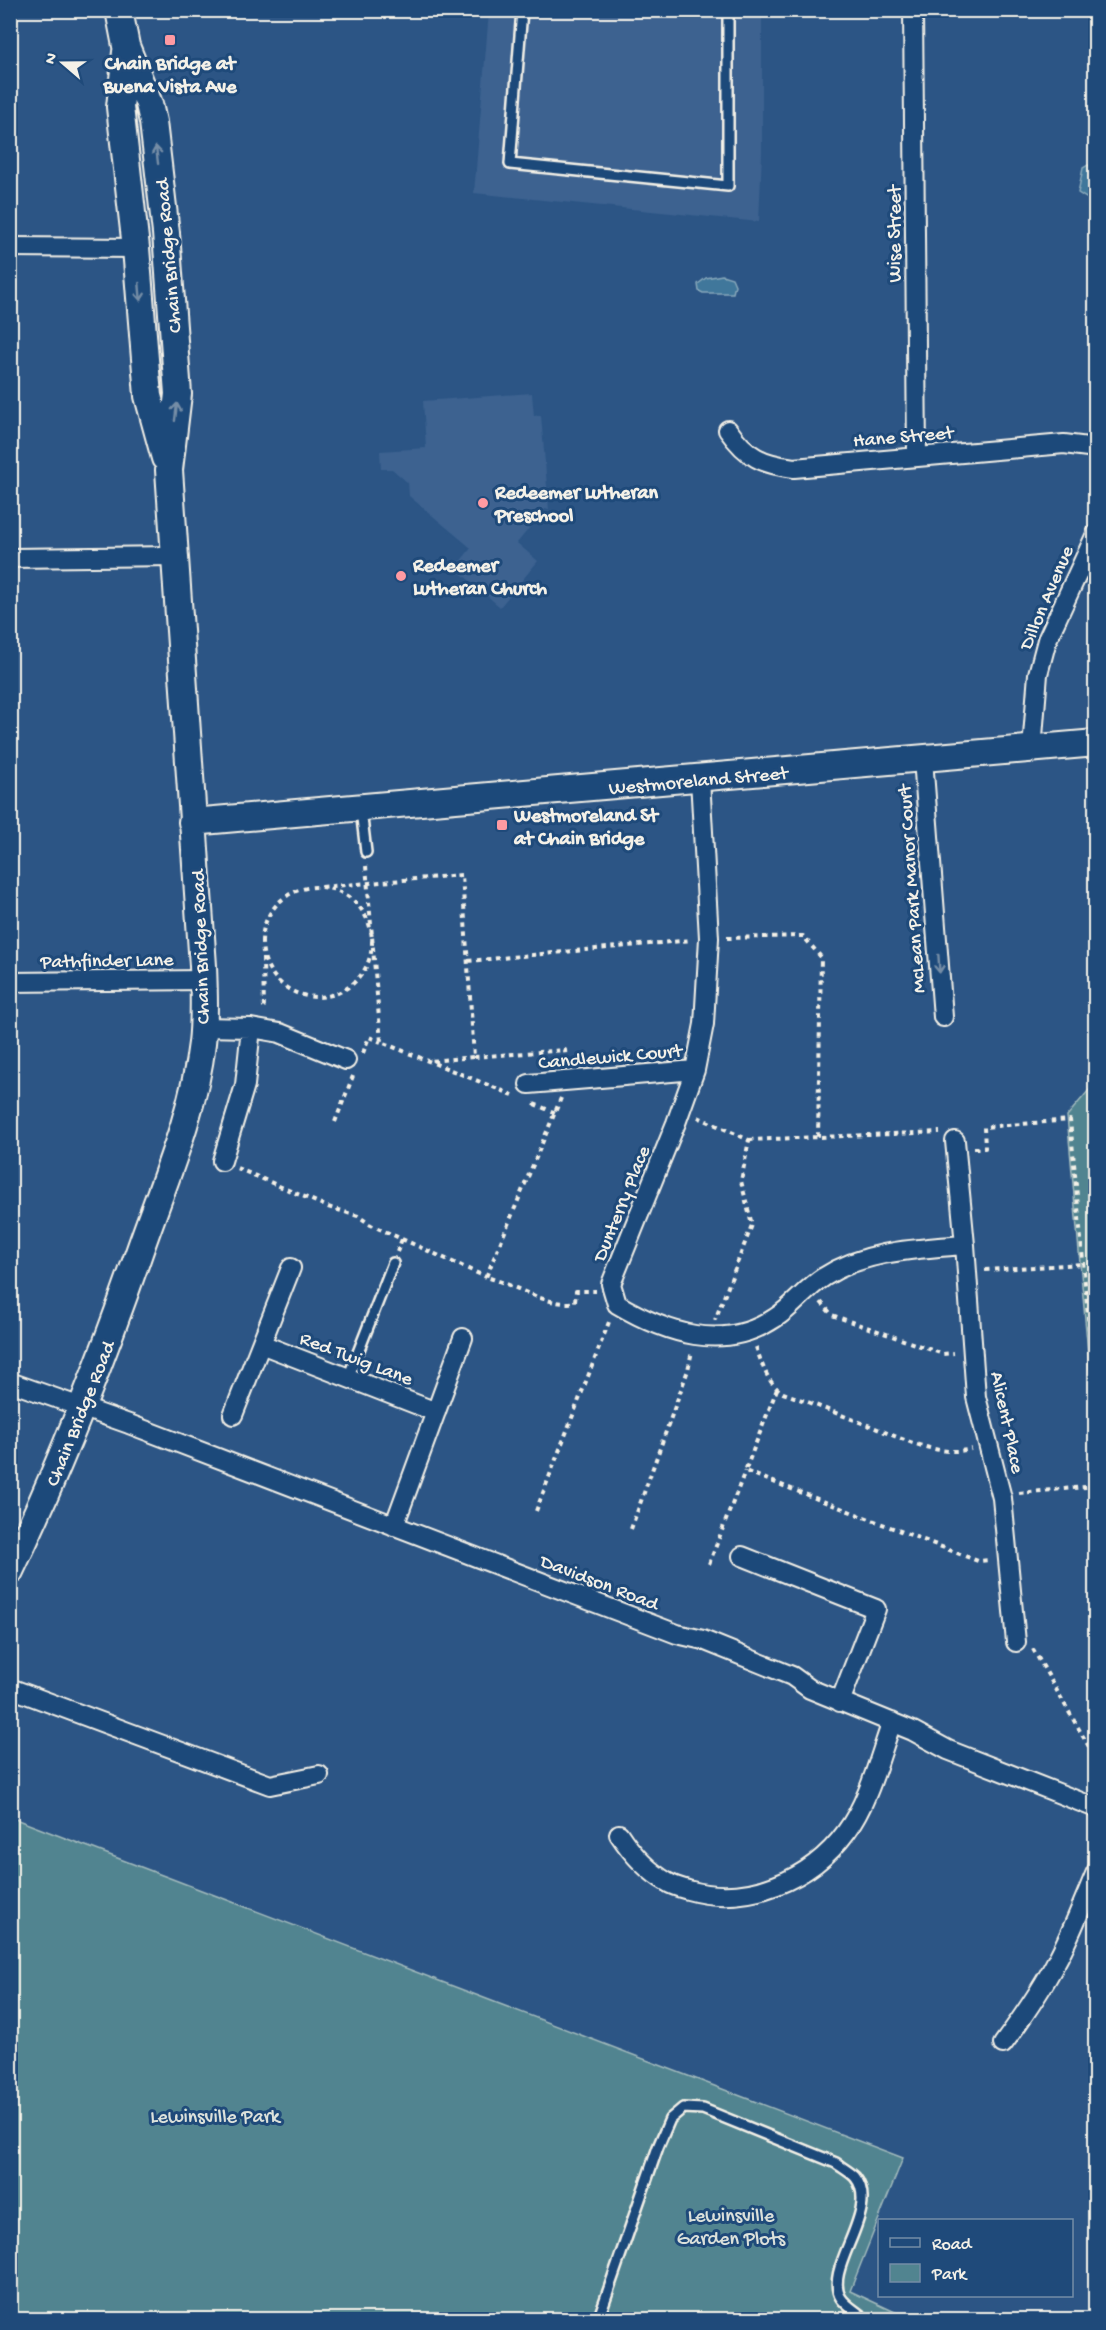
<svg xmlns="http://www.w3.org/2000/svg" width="1106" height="2330" viewBox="0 0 1106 2330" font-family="'Gochi Hand',sans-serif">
<rect width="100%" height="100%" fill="#2c5585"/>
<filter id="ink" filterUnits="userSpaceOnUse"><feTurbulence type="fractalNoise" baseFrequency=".0167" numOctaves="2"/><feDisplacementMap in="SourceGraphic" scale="12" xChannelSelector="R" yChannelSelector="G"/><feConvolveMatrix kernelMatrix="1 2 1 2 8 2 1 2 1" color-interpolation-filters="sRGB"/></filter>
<g filter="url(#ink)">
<path fill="#3c6290" d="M489,11H762V153L759,222L474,193Z
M532,393L534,416L541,415L549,510L545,509L517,543L538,561L500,607L455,568L471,548L409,496L408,483L392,469H381L380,451L426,448L423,401Z"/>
<path fill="#518490" stroke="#a2babc" stroke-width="1.5" d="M1095,1083V1432L1067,1116Z
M10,1817L903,2158L850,2291L910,2319H11Z"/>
<path fill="#40779b" stroke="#88a8ba" stroke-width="1.5" d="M1088,165L1095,168V196L1086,198L1078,193L1083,168Z
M722,275L732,278L735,285L733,293H703L699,291L698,284L706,278Z"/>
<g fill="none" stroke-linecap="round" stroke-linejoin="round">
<g stroke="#f4f1e8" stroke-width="14">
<path id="lane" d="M522,10L510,164L728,186V10
M361,810L366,852
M348,1378L393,1263
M598,2320L658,2147L670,2119L683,2108L703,2109L836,2163C841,2167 850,2172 855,2177C882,2210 822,2269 841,2298C846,2306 859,2313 866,2320"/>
</g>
<g stroke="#f4f1e8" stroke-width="22">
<path id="street" d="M913,10L917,457
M10,247L136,248
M728,430C747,457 762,464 794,468L1064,444L1096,448
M10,558L175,556
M1032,749L1038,674L1047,640L1096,534
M923,759L943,1017
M700,779L709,938L704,1024L695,1070L676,1123L611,1284L617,1304C666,1333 723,1353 775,1318C793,1307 806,1288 824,1277C866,1250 917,1249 965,1245
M10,982L203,980
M203,1027L251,1028L280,1033L346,1060
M529,1084L695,1070
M955,1141L965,1245L976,1397L1002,1498L1016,1642
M222,1161L245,1085L251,1028
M261,1344L436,1412
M10,1382L129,1424L677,1634L703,1640L792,1676L810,1689L913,1731L948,1750L1096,1808
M233,1415L291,1268
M394,1526L463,1338
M742,1556L876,1609L840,1702
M10,1688L270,1785L319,1775
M619,1834C632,1854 646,1870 667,1882C673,1886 681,1888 688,1890C747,1907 811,1880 846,1832C869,1801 879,1758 892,1722
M1003,2044C1022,2018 1041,1991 1056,1962C1072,1933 1083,1902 1096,1872"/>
</g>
<g stroke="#f4f1e8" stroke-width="30">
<path id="secondary" d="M126,52L120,107L136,248L148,396L165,458
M192,822L1096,743
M10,1571C61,1465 103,1357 141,1247C164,1181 194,1113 202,1043C205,1017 204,992 203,966L169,470L178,394L166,233L153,122L149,104L126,46L119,10"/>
</g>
<path stroke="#f4f1e8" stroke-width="4" stroke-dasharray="4.5 4.5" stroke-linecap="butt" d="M366,866L381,1042L513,1095
M322,887L462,875L474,1057L431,1061
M262 942a55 55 0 1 1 110 0a55 55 0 1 1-110 0Z
M727,938L803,936L821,957L818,1137
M263,958L264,1011
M468,961L692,940
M363,1053L369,1037L381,1042
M474,1057L565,1050L566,1062
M561,1098L486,1277C514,1284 548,1308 575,1302L576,1291H596
M534,1104L556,1113
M698,1117L749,1140L741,1181L752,1225L715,1320
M335,1122L353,1076
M749,1140L940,1132
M974,1148H985L984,1127L1070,1120L1096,1402
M237,1168L328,1207L358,1216L371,1225L486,1277
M397,1252L402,1239
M985,1270L1083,1264
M821,1302L832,1315L943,1354L954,1353
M756,1347C762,1364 767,1383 783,1393C811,1403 838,1414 865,1424C897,1436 936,1458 971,1449
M777,1389L745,1471L978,1561L990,1560
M1019,1493L1096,1486
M536,1511L609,1322
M631,1529L688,1370L692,1351
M709,1564L745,1471
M1033,1649L1096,1759"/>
<use href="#lane" stroke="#1f4a7a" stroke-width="9"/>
<use href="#street" stroke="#1f4a7a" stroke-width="18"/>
<use href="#secondary" stroke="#1f4a7a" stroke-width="26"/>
</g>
<defs><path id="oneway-shaft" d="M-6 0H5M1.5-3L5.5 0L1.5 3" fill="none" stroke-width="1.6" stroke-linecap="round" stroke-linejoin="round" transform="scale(1.5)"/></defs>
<g stroke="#748da6">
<use href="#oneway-shaft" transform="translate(157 155) rotate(-97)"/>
<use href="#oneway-shaft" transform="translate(140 292) rotate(85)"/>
<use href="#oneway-shaft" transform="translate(176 412) rotate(-83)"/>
<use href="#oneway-shaft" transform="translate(939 964) rotate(86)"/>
</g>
</g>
<g fill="#ff9aa2" stroke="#1f4a7a" stroke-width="2">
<rect x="164" y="34" width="12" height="12" rx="3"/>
<circle cx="483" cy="503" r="6"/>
<circle cx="401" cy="576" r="6"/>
<rect x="496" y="819" width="12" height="12" rx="3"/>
</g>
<g text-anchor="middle" stroke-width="6" stroke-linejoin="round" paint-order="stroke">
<g font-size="20" font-weight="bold" fill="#f4f1e8" stroke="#1f4a7a" text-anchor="start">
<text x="170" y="69" text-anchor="middle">Chain Bridge at<tspan x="170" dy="23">Buena Vista Ave</tspan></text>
<text x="495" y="498">Redeemer Lutheran<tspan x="495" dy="23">Preschool</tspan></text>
<text x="413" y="571">Redeemer<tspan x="413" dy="23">Lutheran Church</tspan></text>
<text x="514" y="821">Westmoreland St<tspan x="514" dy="23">at Chain Bridge</tspan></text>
</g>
<g font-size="20" fill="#f4f1e8" stroke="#1f4a7a">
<text transform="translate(893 234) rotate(-90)" y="7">Wise Street</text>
<text transform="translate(167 256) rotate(-95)" y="7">Chain Bridge Road</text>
<text transform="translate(903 435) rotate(-5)" y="7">Hane Street</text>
<text transform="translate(1045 597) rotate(-67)" y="7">Dillon Avenue</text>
<text transform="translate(698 779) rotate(-5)" y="7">Westmoreland Street</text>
<text transform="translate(910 889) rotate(-94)" y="7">McLean Park Manor Court</text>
<text transform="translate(199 947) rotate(-92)" y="7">Chain Bridge Road</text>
<text transform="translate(107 959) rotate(-1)" y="7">Pathfinder Lane</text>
<text transform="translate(610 1055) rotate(-5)" y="7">Candlewick Court</text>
<text transform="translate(620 1203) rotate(-68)" y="7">Dunterry Place</text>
<text transform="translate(357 1357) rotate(21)" y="7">Red Twig Lane</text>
<text transform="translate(79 1413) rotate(-68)" y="7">Chain Bridge Road</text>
<text transform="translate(1009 1422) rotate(78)" y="7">Alicent Place</text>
<text transform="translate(600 1581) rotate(21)" y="7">Davidson Road</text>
</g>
<g font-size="20" fill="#dce1db" stroke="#1f4a7a">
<text x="215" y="2122">Lewinsville Park</text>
<text x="731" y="2221">Lewinsville<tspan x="731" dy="23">Garden Plots</tspan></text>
</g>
</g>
<rect width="1106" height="2330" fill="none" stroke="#1f4a7a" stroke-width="36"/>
<rect x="18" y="18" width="1070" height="2294" fill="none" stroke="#f4f1e8" stroke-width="2" filter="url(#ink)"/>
<rect x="878" y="2219" width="195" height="78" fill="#1f4a7a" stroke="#748da6" stroke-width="1.5"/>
<rect x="890" y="2238" width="30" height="9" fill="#1f4a7a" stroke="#748da6" stroke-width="1.5"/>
<text x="932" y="2249" font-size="18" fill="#f4f1e8">Road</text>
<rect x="890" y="2264" width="30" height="18" fill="#518490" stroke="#748da6" stroke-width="1.5"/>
<text x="932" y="2279" font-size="18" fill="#f4f1e8">Park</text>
<g transform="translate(63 63) rotate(290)" stroke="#1f4a7a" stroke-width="4.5" paint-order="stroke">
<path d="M0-4.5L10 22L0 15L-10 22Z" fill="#f4f1e8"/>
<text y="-9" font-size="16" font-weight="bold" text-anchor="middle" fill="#f4f1e8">N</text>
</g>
</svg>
